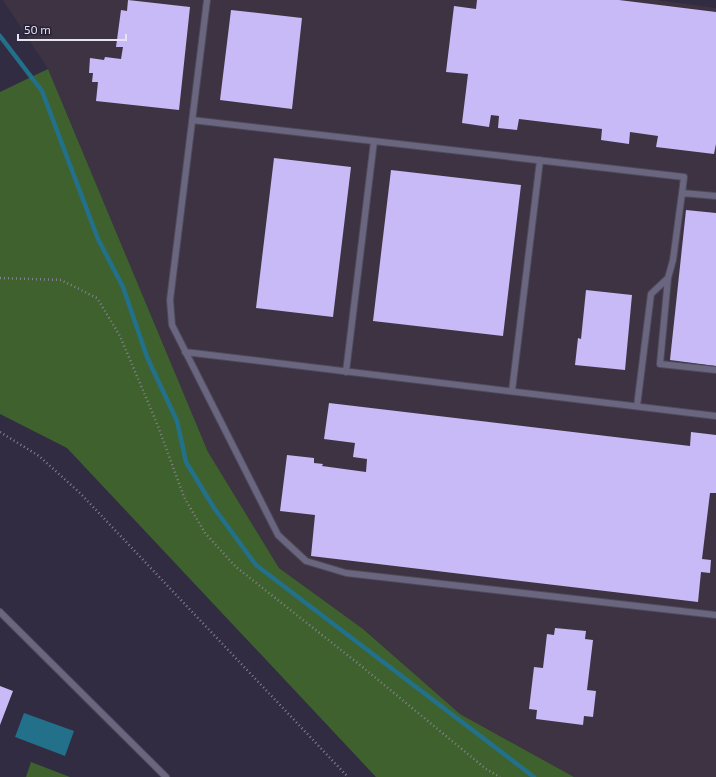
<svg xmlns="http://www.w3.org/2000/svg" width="716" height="777" viewBox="0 0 716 777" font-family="'Exo 2',sans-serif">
<rect width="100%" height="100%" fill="#312c42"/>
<path fill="#3e3342" d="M3,0H656L716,8V777H574L460,714L363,629L279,568L208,452L48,69Z"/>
<path fill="#3f612d" d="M48,69L208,452L279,568L363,629L460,714L574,777H376L67,448L0,414V92Z
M31,762L70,777H26Z"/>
<path fill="#23708b" d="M24,713L74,731L65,756L15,737Z"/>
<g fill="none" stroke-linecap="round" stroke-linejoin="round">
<path stroke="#23708b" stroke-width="4.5" d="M0,36L42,91L98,239L123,287L147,357L177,421L186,462L214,508L256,565L534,777"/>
</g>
<path fill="#c7baf6" d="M128,0L190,7L179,110L96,101L98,82H92L93,73H89L90,58L104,60L105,57L121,59L123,47H116L121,10L127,11Z
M477,0H619L716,12V144L714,154L656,147L658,136L630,132L629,144L601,140L602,129L519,119L517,130L498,128L499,116L491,115L489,127L462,123L468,74L446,72L454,6L476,9Z
M231,10L302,18L292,109L220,100Z
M274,158L351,167L333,317L256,308Z
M391,170L521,185L503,336L373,321Z
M686,210L716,213V366L670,360Z
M586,290L632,295L625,370L575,365L578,338L581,339Z
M329,403L690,446L691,432L716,435V493H710L702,559L711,560L710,573L701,572L698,602L311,556L315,515L280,511L287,455L314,458V463L323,464L322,466L366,472L367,459L353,457L355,443L324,439Z
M555,628L586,631L585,639L593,640L587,690L596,691L593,717L584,716L583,725L536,719L537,710L529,709L534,667L543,668L547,634L554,635Z
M0,686L13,691L0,725Z"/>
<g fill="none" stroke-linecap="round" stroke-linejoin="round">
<g stroke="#4e4a5d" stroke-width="8">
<path id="lane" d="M207,0L170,300L172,325L278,535L306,561L346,573L716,615
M192,120L684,177L682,193L716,196
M668,278L660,364L716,370
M185,352L716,416
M346,372L374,141
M512,391L540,160
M637,406L651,294L668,278L673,260L682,193
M0,612L166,777"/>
</g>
<path stroke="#858194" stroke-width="2.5" stroke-dasharray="1 3" stroke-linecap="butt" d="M0,278L61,280L97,298L120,336L158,426L184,497L205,533L236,567L360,665L486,769L500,777
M0,432L39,456L80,493L348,777"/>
<use href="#lane" stroke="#6b667f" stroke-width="6"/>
</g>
<path d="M18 34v6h108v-6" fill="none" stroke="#e6e3f2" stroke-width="2"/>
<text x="24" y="34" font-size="12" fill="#e6e3f2" stroke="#272238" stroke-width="3" paint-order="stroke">50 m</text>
</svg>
